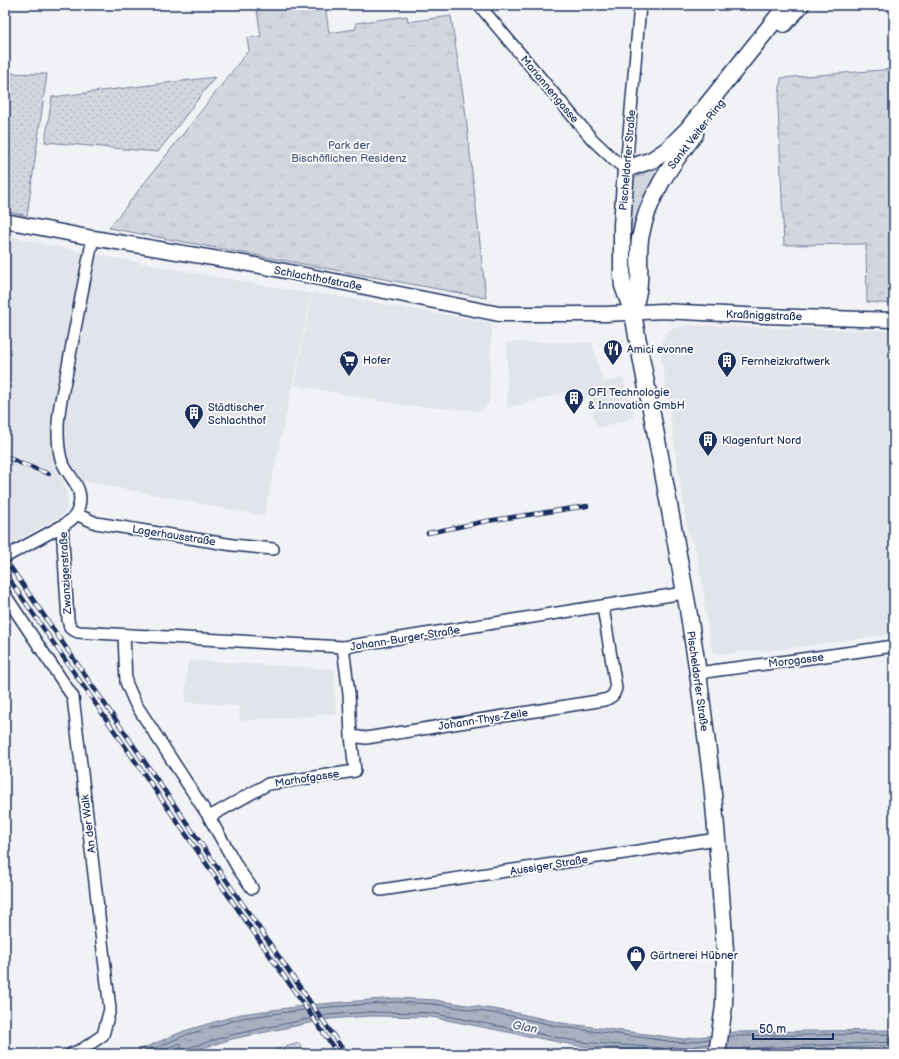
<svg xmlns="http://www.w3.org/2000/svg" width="899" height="1059" viewBox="0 0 899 1059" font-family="'Balsamiq Sans',sans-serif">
<defs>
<pattern id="grass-tufts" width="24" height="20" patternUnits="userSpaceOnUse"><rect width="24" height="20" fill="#d2d6df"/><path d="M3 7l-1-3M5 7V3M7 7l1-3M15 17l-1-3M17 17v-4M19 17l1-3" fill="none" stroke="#b4b8c2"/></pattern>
<pattern id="garden-dots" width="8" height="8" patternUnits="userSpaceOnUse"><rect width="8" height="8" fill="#d2d6df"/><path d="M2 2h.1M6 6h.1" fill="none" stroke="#b4b8c2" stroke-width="1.8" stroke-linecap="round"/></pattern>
<pattern id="water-ripples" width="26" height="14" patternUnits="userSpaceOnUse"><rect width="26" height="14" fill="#a8b0c2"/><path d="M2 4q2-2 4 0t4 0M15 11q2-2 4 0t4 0" fill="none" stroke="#8890a1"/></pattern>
</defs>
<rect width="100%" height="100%" fill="#f1f2f5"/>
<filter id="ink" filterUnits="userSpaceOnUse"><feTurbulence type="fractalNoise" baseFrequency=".025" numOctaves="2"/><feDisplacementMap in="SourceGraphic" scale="8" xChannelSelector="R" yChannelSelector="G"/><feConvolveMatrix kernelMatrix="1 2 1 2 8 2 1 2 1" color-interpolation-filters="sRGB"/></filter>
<g filter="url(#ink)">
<path fill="#e1e4ea" d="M5,235L77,251L312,294L264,516L88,482L58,473L64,483L68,504L63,515L5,547Z
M313,292L492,323L489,403L480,411L402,405L294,385Z
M688,325L829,329L894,331V634L786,649L720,654L715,652L711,647L705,611L704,592L696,550L688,533L661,356V343L665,334L672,329Z
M507,342H592L603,383L623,378L634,418L597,428L589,398L569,403L566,392L507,408Z
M188,660L335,669L334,688L337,714L240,721L239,706L185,702Z"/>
<path fill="url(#grass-tufts)" stroke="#76829e" d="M256,5H325L329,33L356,29V23L407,16L408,22L451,16L465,108L486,298L109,228L249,50L247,38L261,36Z
M894,69V304L867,302L866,244L784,245L778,105L781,78Z
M666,160L632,281H631L629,280L628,242L633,179C643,172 655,167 666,160Z"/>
<path fill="url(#garden-dots)" stroke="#76829e" d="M5,73L47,74L27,216L5,211Z
M215,77L158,152L45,142L52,97Z
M299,1043L307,1054H261Z"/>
<path fill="url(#water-ripples)" stroke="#707c9a" d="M395,998L435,1000L512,1012L562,1023L684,1039L735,1032L894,1030V1046L732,1053H673L579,1046L431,1017L370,1016L329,1019L232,1039L183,1054H130L184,1031L241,1014L319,1004Z"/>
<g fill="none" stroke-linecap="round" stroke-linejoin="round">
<path stroke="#536386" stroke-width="1" d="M729,1036H735L894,1034
M141,1054L186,1035L242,1018L319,1008L395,1002L435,1004L511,1016L562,1027L683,1043L710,1039
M153,1054L180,1043L182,1045L179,1050V1054
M184,1054L185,1051L187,1048L231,1035L328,1015L370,1012L432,1013L580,1042L663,1048L666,1050L667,1054
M672,1054L671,1048L673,1047L685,1048L709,1044
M750,1054L751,1050L755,1048L894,1042"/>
<g stroke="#1b2f5e" stroke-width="14">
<path id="minor" d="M479,5L592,139L614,160L626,169
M626,169L640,5
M76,514L96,523L233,545L273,549
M62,526L68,620L70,628L78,632L343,647L684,593
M5,557L62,526C72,520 76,517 79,506C84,485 67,477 61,459C59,451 58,441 58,432C57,410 64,388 68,366C76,323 84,281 93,238
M5,595L73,697L110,1009L103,1035L83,1049L71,1054
M124,635L126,682L135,703L209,817L239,870L252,888
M698,673C764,664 829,656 894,646
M351,736L366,738L604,700C611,698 614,696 616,688L603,607
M209,817L268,784L355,771L351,736L349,694L343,647
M381,890L717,839"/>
</g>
<g stroke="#1b2f5e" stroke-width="17">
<path id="tertiary" d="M5,221L93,238L255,265L499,314H606L662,311L766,316L894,320"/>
</g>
<g stroke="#1b2f5e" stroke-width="19">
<path id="secondary" d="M784,24L801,5
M633,313C635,303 639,292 639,282C640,268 638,254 640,239C647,198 670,166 695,134
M717,1054L724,1006L725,950L717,839L712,783L698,673L688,609L660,456L637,336L633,313L623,286L622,276V225L626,169L652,160L667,150L687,130L787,5"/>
</g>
<use href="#minor" stroke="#fff" stroke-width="11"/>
<use href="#tertiary" stroke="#fff" stroke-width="14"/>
<use href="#secondary" stroke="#fff" stroke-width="16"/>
<g stroke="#1b2f5e" stroke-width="4.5">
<path id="rail" d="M5,456L20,463L49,474
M428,533L487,521L587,506
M5,559L346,1054
M5,573L338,1054"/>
</g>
<use href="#rail" stroke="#fff" stroke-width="3" stroke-dasharray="9" stroke-linecap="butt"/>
</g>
</g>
<defs>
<g id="restaurant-pin" transform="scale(1)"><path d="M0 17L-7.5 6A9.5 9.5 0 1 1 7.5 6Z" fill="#1b2f5e" stroke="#fff"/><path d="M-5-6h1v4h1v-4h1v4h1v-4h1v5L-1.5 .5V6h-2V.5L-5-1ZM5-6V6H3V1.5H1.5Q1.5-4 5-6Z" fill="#fff"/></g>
<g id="supermarket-pin" transform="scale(1)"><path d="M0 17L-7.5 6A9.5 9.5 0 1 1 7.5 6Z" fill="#1b2f5e" stroke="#fff"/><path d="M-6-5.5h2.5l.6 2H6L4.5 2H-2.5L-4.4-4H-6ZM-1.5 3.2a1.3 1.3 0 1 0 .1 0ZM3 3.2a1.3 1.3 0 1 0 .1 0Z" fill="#fff"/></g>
<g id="building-pin" transform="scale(1)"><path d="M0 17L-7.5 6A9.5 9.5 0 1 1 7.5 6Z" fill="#1b2f5e" stroke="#fff"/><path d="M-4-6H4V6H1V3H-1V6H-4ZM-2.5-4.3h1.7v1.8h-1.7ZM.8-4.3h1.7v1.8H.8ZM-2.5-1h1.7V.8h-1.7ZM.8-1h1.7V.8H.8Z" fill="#fff"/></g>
<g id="shop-pin" transform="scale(1)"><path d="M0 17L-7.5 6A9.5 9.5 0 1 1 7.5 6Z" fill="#1b2f5e" stroke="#fff"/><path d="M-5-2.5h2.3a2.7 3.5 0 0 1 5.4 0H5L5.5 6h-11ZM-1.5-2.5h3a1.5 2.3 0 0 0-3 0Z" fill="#fff"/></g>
</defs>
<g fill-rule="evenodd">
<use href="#restaurant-pin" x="613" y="349"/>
<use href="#supermarket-pin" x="349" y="360"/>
<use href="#building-pin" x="727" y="361"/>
<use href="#building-pin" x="574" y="398"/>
<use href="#building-pin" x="194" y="413"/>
<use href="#building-pin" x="708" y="440"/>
<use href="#shop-pin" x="636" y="955"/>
</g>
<g text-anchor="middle" stroke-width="3.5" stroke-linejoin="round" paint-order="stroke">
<g font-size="11" fill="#1b2f5e" stroke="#fff">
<text transform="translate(550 89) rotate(50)" y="4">Mariannengasse</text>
<text transform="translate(696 134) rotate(-52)" y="4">Sankt Veiter Ring</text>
<text transform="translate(627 160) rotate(-85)" y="4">Pischeldorfer Straße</text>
<text transform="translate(318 278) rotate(11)" y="4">Schlachthofstraße</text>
<text transform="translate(764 315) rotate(2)" y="4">Kraßniggstraße</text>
<text transform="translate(174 535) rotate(9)" y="4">Lagerhausstraße</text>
<text transform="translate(65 573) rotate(-93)" y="4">Zwanzigerstraße</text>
<text transform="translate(405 638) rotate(-9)" y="4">Johann-Burger-Straße</text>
<text transform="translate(796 660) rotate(-7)" y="4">Morogasse</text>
<text transform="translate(698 681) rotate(82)" y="4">Pischeldorfer Straße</text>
<text transform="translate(483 719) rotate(-9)" y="4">Johann-Thys-Zeile</text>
<text transform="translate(307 778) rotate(-9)" y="4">Marhofgasse</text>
<text transform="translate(88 824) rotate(-97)" y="4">An der Walk</text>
<text transform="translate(549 865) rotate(-9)" y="4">Aussiger Straße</text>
</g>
<g font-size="11" fill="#49597e" stroke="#fff">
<text x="349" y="149">Park der<tspan x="349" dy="13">Bischöflichen Residenz</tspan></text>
</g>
<g font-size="11" fill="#1b2f5e" stroke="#fff" text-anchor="start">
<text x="627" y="353">Amici evonne</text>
<text x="363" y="364">Hofer</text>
<text x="741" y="365">Fernheizkraftwerk</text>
<text x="588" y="396">OFI Technologie<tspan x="588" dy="13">&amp; Innovation GmbH</tspan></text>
<text x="208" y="411">Städtischer<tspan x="208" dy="13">Schlachthof</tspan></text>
<text x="722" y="444">Klagenfurt Nord</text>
<text x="650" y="959">Gärtnerei Hübner</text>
</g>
<g font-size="12" font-style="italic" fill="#4c5c81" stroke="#fff">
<text transform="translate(525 1027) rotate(10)" y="4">Glan</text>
</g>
</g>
<rect width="899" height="1059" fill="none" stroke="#fff" stroke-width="20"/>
<rect x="10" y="10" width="879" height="1039" fill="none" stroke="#1b2f5e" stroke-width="1.5" filter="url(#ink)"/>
<path d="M753 1033v6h80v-6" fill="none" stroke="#1b2f5e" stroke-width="2"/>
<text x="759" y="1033" font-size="12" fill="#1b2f5e" stroke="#ffffff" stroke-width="3" paint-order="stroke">50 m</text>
</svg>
